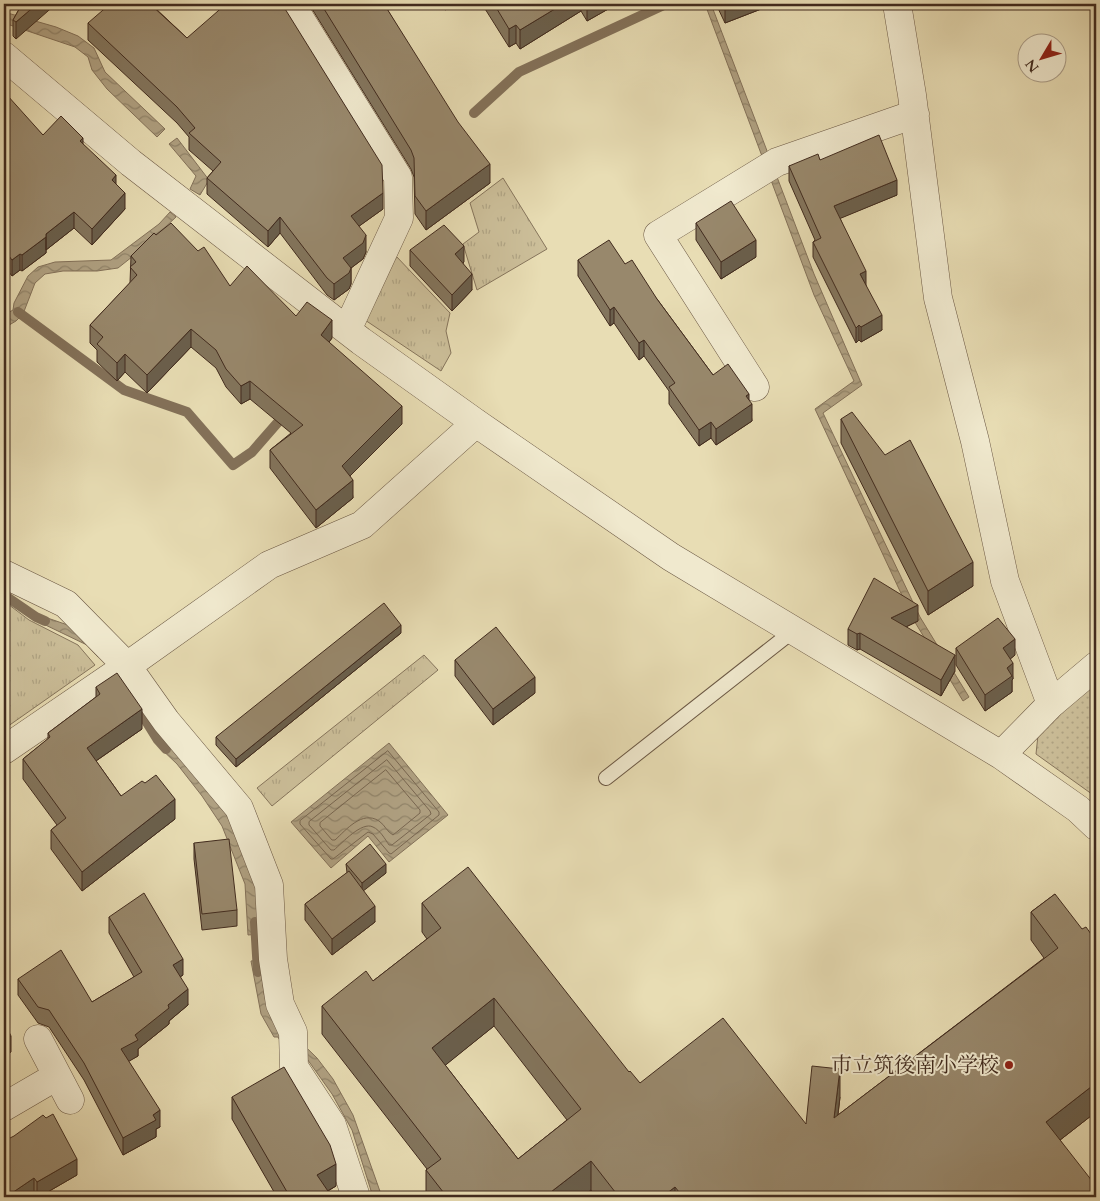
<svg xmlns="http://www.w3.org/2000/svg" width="1100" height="1201" viewBox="0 0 1100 1201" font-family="Cardo,'Noto Serif JP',serif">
<defs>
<pattern id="grass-tufts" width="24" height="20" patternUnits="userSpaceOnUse" patternTransform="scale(1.25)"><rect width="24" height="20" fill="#ccbf9a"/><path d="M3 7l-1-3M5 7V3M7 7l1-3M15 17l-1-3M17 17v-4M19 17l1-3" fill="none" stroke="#b0a484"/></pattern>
<pattern id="garden-dots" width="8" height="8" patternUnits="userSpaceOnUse" patternTransform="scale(1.25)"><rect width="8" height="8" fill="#ccbf9a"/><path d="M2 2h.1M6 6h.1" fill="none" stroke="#b0a484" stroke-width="1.8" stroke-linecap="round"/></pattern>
<pattern id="water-waves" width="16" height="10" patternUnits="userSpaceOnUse" patternTransform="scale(1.25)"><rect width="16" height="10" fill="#afa081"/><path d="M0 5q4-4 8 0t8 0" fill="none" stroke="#908369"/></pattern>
</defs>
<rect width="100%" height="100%" fill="#e8ddb4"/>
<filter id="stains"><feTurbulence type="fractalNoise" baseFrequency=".004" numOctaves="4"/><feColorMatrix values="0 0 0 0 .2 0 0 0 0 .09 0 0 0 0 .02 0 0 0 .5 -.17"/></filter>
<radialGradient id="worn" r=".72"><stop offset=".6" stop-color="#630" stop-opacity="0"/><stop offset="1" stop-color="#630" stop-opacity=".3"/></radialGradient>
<path fill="url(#grass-tufts)" stroke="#86755c" d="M503,178L547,249L477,290L463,244L479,232L470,203Z
M396,256L450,313L446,331L451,353L441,371L365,320Z
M4,601L29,620L78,645L95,665L4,729Z
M424,655L438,670L272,806L257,788Z"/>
<path fill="url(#garden-dots)" stroke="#86755c" d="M1096,680V704L1095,705L1096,707V797L1036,754L1038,735Z"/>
<path fill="url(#water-waves)" stroke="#837159" d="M705,4H711L814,274L862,385L823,413L920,617L969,697L963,701L913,619L815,409L854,381L814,295Z
M4,12L56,27L78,36L94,48L105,72L165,129L157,137L107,89L92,70L88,57L75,47L4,23Z
M177,138L209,180L200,195L190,189L196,176L169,144Z
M170,212L176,217L142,249L118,268L97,271H63L45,274L35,283L23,314L16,321L4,328V315L13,310L14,303L28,276L38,267L55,262L111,260L159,224Z
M36,614L85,631L103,654L98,657L87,645L33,619Z
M159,738L167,742L229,818L256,886L260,934L248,935L245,884L222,826L202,796L177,764L156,744Z
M389,743L448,815L389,862L368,836L331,868L291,822Z
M260,960L264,994L269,1011L317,1058L333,1079L353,1115L382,1197H373L352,1130L332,1094L305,1056L282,1044L278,1037H274L261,1014L251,961Z"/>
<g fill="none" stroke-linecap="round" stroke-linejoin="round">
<path stroke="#786650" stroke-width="1" d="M388,751L439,812V815L391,854L389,853L373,834L368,832L333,859H331L300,824V821Z
M387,760L430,811L431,814L392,845H389C385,839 380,830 373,827C362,821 342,843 334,850H331L309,825V822Z
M386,770L420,810V813L393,835C387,832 385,825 379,821C362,810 346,830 335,840H332L320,826V823Z"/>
<path stroke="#837159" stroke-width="10" d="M474,113L519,72L666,4
M18,312L124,390L187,412L233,465L252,452L286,413
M4,595L36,617L45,621
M135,703L158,740L166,749
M255,922L258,972"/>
<g stroke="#6b5844" stroke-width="16">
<path id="service" d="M606,778L793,631"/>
</g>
<g stroke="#6b5844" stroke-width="29">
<path id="minor" d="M291,4L398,177L399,218L347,330
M897,4L912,95L938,298L975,441L1005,581L1051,704
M4,56L131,163L361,341L476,423L671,557L1001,755L1078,809L1096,826
M755,387L658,235L777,162L915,114
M4,574L66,604L127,666L166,721L239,808L269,885L273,959L280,1004L293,1032L294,1067L332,1125L356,1197
M4,750L127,666L269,565L362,525L476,423
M1001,755L1051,704L1096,666
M38,1039L70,1100
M4,1107L57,1076"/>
</g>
<use href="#service" stroke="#f0e9ce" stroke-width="14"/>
<use href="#minor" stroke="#f0e9ce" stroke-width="28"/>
</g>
<path fill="#83755d" stroke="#412b1e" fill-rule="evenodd" d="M22,4L16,39L13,36V20Z
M309,4H384L490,183L426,230L415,214L414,177L411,169Z
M439,4H453L445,10Z
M482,4H617L587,21L581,11L520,49L516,43L509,47Z
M716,4H774L725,23Z
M153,6L187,38L383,209L359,226L366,252L363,259L351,268V284L349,289L334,300L327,295L280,233L268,247L207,194V178L213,171L189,150V137L177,123L88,40V23Z
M4,98L43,135L83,144L116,185L125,209L92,245L74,228L46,250V253L22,271L20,270L12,276L5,267L4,268Z
M820,160L897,195L840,218L866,286L882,330L861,342L859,340L856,343L813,257V242L815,240L789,181V166Z
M696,223L756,257L721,279L696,240Z
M156,235L230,286L296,316L332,338L329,342L402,424L350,476L353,498L316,528L270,468V450L291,433L250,399L241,404L226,387L216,368L191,347L147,393L125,372L117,381L97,362V350L90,343V325L130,283L131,256Z
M410,250L464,262L463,263L472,290L452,311L410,266Z
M578,260L625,264L657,299L713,375L749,401L752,421L716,445L711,438L699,446L669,404V391L644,356L639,360L614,323L610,326L578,276Z
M841,419L973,586L928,615L841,443Z
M918,621L906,627L955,671L941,696L860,649L857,650L848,645V629Z
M401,633L236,767L216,745V737Z
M956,648L1015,655L1010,659L1013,679L1012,680V692L985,711L956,665Z
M455,660L535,693L493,725L455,676Z
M96,687L142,729L96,761L121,796L175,819L82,891L51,849V830L57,825L23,779V759L48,739V733L96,697Z
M194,843L237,910V926L202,930L194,859Z
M346,864L386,873L363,890L375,922L332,955L305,920V904L347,873Z
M1055,894L1096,1112L1060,1140L1096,1197H597L591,1190L581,1197H426V1170L427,1169L322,1034V1006L373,981L427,939L422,932V903L629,1072L640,1083L806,1124L840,1097L838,1115L1044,958L1031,940V912ZM494,1026L567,1120L518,1159L445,1065Z
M109,917L183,975L180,977L188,1005L169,1021V1024L138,1049V1056L128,1061L160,1127L156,1129V1137L123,1155L84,1080L49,1027L38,1023L18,995V979L92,1002L134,977L109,933Z
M232,1097L336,1186L328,1191L332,1197H277L232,1119Z
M4,1141L77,1175L39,1197H37Z"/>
<path fill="#6a5f4c" stroke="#412b1e" d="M37,4H56L16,39V22Z
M445,4H453L445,10Z
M563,4H581V11L520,49V30Z
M587,4H617L587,21Z
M725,4H774L725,23Z
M516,25V43L509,47V29Z
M83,138V154L80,141Z
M490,164V183L426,230V211Z
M116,175V191L112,180Z
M897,180V195L834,221V206Z
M125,193V209L92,245V229Z
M383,193V209L351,232V216Z
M74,212V228L46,250V234Z
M280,217V233L268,247V231Z
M366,235V252L363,259L351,268V284L349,289L334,300V284L343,258Z
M46,237V253L22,271V255Z
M756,240V257L721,279V262Z
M464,246V262L455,270V254Z
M5,251V267L4,268V252Z
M20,254V270L12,276V260Z
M866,271V286L860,274Z
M472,274V290L452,311V295Z
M614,307V323L610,326V310Z
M882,315V330L861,342V327Z
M332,320V338L321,353V335Z
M859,325V340L856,343V328Z
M191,329V347L147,393V375Z
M644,340V356L639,360V343Z
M125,354V372L117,381V363Z
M250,381V399L241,404V386Z
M749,394V406L752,404V421L716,445V429L746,396Z
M402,406V424L342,484V466Z
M711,422V438L699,446V430Z
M353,480V498L316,528V510Z
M973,562V586L928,615V591Z
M918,605V621L891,634V618Z
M401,625V633L236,767V759Z
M860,633V649L857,650V634Z
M1015,639V655L1003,665V648Z
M955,655V671L941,696V680Z
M1013,663V679L1012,680V692L985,711V695L1007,668Z
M535,677V693L493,725V709Z
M142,709V729L87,767V748Z
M175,799V819L82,891V872Z
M386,864V873L362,892V883Z
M375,906V922L332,955V939Z
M183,959V975L173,981V965Z
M188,989V1005L169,1021V1024L138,1049V1056L121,1066V1049L135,1035L168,1005Z
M494,998V1026L432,1076V1048Z
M11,1036V1052L4,1057V1041Z
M840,1069V1097L834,1146V1118Z
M1096,1083V1112L1046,1151V1122Z
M160,1110V1127L156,1129V1137L123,1155V1138L153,1115Z
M77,1159V1175L39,1197H37V1182Z
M591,1161V1190L581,1197H547V1195Z
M336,1164V1186L317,1197V1175Z
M34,1178V1194L29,1197H6Z
M675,1187V1197H662Z"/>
<path fill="#98886c" stroke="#412b1e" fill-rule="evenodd" d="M22,4H37L16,22L13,20Z
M110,4H150L187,38L226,4H282L382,165L383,193L351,216L366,235L363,243L343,258L351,268L349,273L334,284L327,278L280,217L268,231L207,178L221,162L189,133L195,128L177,107L88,23Z
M321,4H384L458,122L490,164L426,211L415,196L414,158L411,150Z
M494,4H563L520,30L516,25L509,29Z
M7,95L43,135L61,116L83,138L80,141L116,175L112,180L125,193L92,229L74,212L46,234V237L22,255L20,254L12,260L5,251L4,252V98Z
M879,135L897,180L834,206L866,271L860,274L882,315L861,327L859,325L856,328L813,242L821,238L789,166L818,154L820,160Z
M731,201L756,240L721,262L696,223Z
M171,223L198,251L204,247L230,286L247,266L296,316L307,302L332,320L321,335L402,406L342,466L353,480L316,510L270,450L303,425L250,381L241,386L226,369L216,350L191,329L147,375L125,354L117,363L97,344L103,337L90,325L137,275L130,267L136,262L131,256L154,233L156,235Z
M444,225L464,246L455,254L472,274L452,295L410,250Z
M609,240L625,264L632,260L657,299L713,375L728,364L749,394L746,396L752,404L716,429L711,422L699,430L669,387L675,383L644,340L639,343L614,307L610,310L578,260Z
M852,412L885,455L910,440L973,562L928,591L841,419Z
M874,578L918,605L891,618L955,655L941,680L860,633L857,634L848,629Z
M384,603L401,625L236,759L216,737Z
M998,618L1015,639L1003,648L1013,663L1007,668L1012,676L985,695L956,648Z
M496,627L535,677L493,709L455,660Z
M117,673L142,709L87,748L121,796L142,781L145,783L156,775L175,799L82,872L51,830L66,818L23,759L50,737L48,733L100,694L96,687Z
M229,839L237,910L202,914L194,843Z
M370,844L386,864L362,883L346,864Z
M468,867L629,1072L630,1071L640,1083L723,1018L806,1124L812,1066L840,1069L834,1118L1058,948L1031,912L1055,894L1082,929L1086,927L1096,941V1083L1046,1122L1096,1186V1197H683L675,1187L662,1197H619L591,1161L547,1195L549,1197H447L426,1170L441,1159L322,1006L366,971L373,981L441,928L422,903ZM494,998L581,1109L518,1159L432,1048Z
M349,871L375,906L332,939L305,904Z
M144,893L183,959L173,965L188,989L168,1005L169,1008L135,1035L138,1040L121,1049L160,1110L153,1115L156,1120L123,1138L84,1063L49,1010L38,1007L18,979L61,950L92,1002L142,972L109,917Z
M4,1022L11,1036L4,1041Z
M284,1067L330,1145L336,1164L317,1175L332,1197H290L232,1097Z
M53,1114L77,1159L37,1182L34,1178L6,1197H4V1141L14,1136L43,1115L46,1118Z"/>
<circle fill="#8f2418" stroke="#f0e9ce" stroke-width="2" cx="1009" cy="1065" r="5"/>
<g text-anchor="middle" stroke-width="4" stroke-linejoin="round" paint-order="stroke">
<g font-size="21" fill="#412b1e" stroke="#f0e9ce" text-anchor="end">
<text x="999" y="1072">市立筑後南小学校</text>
</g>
</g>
<rect width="1100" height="1201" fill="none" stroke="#e8ddb4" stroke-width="20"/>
<rect x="5" y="5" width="1090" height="1191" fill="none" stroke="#412b1e" stroke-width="2.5"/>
<rect x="10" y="10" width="1080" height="1181" fill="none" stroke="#412b1e"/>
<g transform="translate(1042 58) rotate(232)"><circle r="24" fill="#f0e9ce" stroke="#aa9d88"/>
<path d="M0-4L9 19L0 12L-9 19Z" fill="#8f2418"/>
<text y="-8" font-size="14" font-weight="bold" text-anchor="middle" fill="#412b1e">N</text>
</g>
<rect width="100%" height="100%" filter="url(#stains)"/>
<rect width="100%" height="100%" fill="url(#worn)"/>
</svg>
